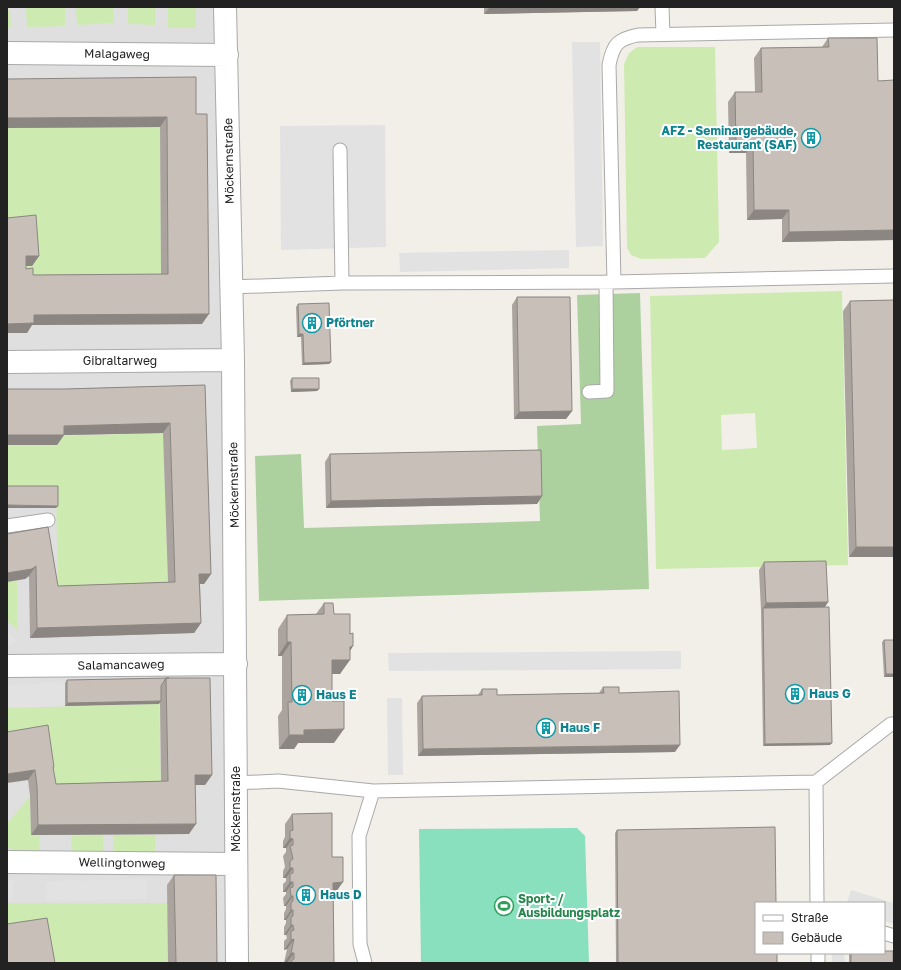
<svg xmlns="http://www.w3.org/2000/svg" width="901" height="970" viewBox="0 0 901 970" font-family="'Golos Text',sans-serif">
<rect width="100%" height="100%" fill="#f2efe9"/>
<path fill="#e0dfdf" d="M7,7H233L237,963H7Z"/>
<path fill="#cdebb0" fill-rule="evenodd" d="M65,7V26L27,27L26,8Z
M76,7H113L114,23L77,25Z
M128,7H155V25L128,24Z
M168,7H196V28H168Z
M7,10H10L11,27H7Z
M637,47H715L719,242L705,258L641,259L631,255L627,248L624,64L629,53Z
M160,127L161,284L26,285L19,266H32L7,227V128Z
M842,291L848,565L656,569L650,296ZM755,413L757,448L722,450L721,415Z
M163,433L168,592L58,595L56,489L7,488V445L57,436Z
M17,580V630L7,620V582Z
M159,704L161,791L49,794L7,741V708Z
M30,796L31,835L40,836L39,854L17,853L7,846V824Z
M103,835L104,853H72L71,836Z
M113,835H155V852L113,853Z
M7,903H168V963H46L7,933Z"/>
<path fill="#add19e" d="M640,293L649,589L259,601L255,456L301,454L304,528L540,521L537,426L581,424L577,295Z"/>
<path fill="#88e0be" d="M577,828L585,836L589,963H421L419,829Z"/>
<path fill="#e2e2e2" d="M572,42H600L603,246L576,247Z
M385,125L386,247L281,250L280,126Z
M569,250V268L400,272L399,253Z
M7,631L16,640L7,648Z
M681,651V669L389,671L388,653Z
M65,683V706L7,708V685Z
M387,698H402L403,775H388Z
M146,879L147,899L46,901V881Z
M7,881H13V901H7Z
M851,890L894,903V924L884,921V903H847Z
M832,953H844L845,963H832Z"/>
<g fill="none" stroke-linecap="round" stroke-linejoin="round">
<g stroke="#a9a9a9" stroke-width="15">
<path id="lane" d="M662,7L663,34
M340,150L342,283
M614,282L609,65C613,44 618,39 638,35L894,30
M231,287L342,283L614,282L894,276
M589,392L607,391L606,282
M7,526L48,520
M816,782L891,724H894
M236,783L278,781L373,791L816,782L817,903
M884,933L894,936
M818,953V963
M365,963L360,944L359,836L373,791"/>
</g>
<g stroke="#a9a9a9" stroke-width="24">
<path id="street" d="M225,7L233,360L237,963
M7,53L227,55
M7,362L233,360
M7,666L236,664
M7,862L236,864"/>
</g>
<use href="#lane" stroke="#fff" stroke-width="13"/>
<use href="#street" stroke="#fff" stroke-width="22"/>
</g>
<path fill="#aba49e" d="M484,7H640L637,11L484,14Z
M828,38L878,81L894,240L782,242V219L747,220L746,153H729L728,102L735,92H755L754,58L761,48L822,47Z
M196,114L202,324L32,325L27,333H7V218L39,256L32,266H26V269L33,275L161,274L160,127L7,128Z
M517,297L572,411L566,419H514L512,305Z
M894,300V557H849L843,311L850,301Z
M298,304L331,362L329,364L302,365L301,337H297L296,307Z
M292,378L319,389L317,391L291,392L290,381Z
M205,385L211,574L204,584H200L201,623L194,633L30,638L29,576L25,579L7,534L58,586L168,582L163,433L64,435L57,445L64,389Z
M330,454L542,496L537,504L326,508L325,462Z
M764,562L828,602L825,607L830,745L763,746L761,611L759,570Z
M324,603L350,634L353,646L350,651L340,674H332V701L334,743H298L294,749H279L278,716L282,710V656H278V629L287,615L316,614Z
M884,640L894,677H884L882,642Z
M169,678L212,775L205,785H195L189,834L31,835L30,796L28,780L7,732L53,769L56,784L161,781L160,703L65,706V683L67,680Z
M603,687L619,693L675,752L418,756L417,703L422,696L478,695L482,689L497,695L599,693Z
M292,814L332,857L336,892L333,893L334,963H284L287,949L284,950V941L287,938L286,935H284V927L286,923V920H284V913L286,909V906H284L283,898L286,894V892H283V884L286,881V878H283V871L285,867L283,856L286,852V848H283V841L285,837V824Z
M617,830L777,963H616L615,833Z
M174,875L217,963H168L167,885Z
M850,953H884L893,963H849V955Z"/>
<path fill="#8b8681" d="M490,7H640L637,11L484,14Z
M167,117L160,127L7,128V118Z
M736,143H753L746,153H729Z
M754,210H789L782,219L747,220Z
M894,230V240L782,242L789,232Z
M26,256H39L32,266H19Z
M209,314L202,324L32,325L27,333H7V324L34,315Z
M299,334H303L301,337H297Z
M331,362L329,364L302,365L304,363Z
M292,389H319L317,391L291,392Z
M572,411L566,419H514L519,412Z
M170,423L163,433L64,435L57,445H7V435L64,426Z
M542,496L537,504L326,508L331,501Z
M7,505L58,506L56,508H7Z
M856,547H894V557H849Z
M36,566L29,576L25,579L7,582V573Z
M199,574H211L204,584H192Z
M828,602L823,610L763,608L766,603Z
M201,623L194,633L30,638L37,628Z
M287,642H291L282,656H278Z
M353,646L344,660H350L340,674H322L332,660L350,647Z
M886,674H894V677H884Z
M161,701L159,704L65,706L67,703Z
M344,729L334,743H298L294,749H279L289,735L304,730Z
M832,743L830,745L763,746L765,744Z
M680,745L675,752L418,756L423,749Z
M35,770L28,780L7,783V774Z
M195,775H212L205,785H188Z
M196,824L189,834L31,835L38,825Z
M290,838L293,839L286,848H283Z
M290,868H293L286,878H283Z
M290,882H293L286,892H283Z
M343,882L336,892L326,893L333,883Z
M291,896H293L286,906H284Z
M291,910H293L286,920H284Z
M291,925H293L286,935H284Z
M294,939L287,949L284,950L291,940Z
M291,953H294L287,963H284Z"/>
<path fill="#c7bfb8" stroke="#8b8681" d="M828,38H877L878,81L894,80V230L789,232V210H754L753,143H736L735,92H762L761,48L829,47Z
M196,77V114H207L209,314L34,315V323L7,324V218L36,215L39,256H26V269L33,268V275L168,274L167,117L7,118V79Z
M517,297H570L572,411L519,412Z
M894,300V547H856L850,301Z
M329,303L331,362L304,363L303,334H299L298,304Z
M292,378H319V389H292Z
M205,385L211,574H199L201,623L37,628L36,566L32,569L7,573V534L48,527L58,586L175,582L170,423L64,426V435H7V389H64Z
M541,450L542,496L331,501L330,454Z
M7,486H58V506L7,505Z
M826,561L828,602L766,603L764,562Z
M324,603H333L334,614H350V634L353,633V646L350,647V660H332V701H344V729L304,730V735H289L288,702H292L291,642H287V615L324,614Z
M829,607L832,743L765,744L763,608Z
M884,640H894V674H886Z
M166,678H210L212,775H195L196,824L38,825L37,786L35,770L7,774V732L48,725L54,767H53L56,784L168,781Z
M166,678L161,686V701L67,703V680L169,678Z
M603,687H619V693L679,691L680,745L423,749L422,696L482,695V689H497V695L604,693Z
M332,813V857H343V882L333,883L334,963H291V961L294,959V953H291L294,939L291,940V931L294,930L293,925H291V917L293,916V910H291V903L293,901V896H291L290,888L293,887V882H290V874L293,873V868H290V861L293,859L290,846L293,845V839L290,838V831L293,830L292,814Z
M775,827L776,903H756V953H777V963H618L617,830Z
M174,875H216L217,963H176Z
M47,918L55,963H7V924Z
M884,951H893V963H851V953H884Z"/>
<defs>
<g id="building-ring" transform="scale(1)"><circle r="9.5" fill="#fff" stroke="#0f9aa8" stroke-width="1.5"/><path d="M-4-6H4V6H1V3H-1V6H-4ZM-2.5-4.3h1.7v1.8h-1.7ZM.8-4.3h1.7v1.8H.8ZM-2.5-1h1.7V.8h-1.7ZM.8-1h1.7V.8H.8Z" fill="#0f9aa8"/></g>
<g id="stadium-ring" transform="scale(1)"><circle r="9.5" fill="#fff" stroke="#2e9e5b" stroke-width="1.5"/><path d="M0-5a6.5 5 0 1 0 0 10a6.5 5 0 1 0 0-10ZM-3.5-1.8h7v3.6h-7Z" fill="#2e9e5b"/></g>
</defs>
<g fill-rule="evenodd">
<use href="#building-ring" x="811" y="138"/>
<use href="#building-ring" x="312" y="323"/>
<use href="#building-ring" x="795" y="694"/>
<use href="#building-ring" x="302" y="695"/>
<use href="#building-ring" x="546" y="728"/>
<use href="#building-ring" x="306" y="895"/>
<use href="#stadium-ring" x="504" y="906"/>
</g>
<g text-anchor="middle" stroke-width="4" stroke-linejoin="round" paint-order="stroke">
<g font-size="12" fill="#222" stroke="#fff">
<text transform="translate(117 54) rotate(1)" y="4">Malagaweg</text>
<text transform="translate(229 161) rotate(-91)" y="4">Möckernstraße</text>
<text x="120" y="365">Gibraltarweg</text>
<text transform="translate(234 485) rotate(-91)" y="4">Möckernstraße</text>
<text transform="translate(121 665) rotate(-1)" y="4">Salamancaweg</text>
<text transform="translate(236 809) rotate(-90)" y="4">Möckernstraße</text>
<text transform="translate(122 863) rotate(1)" y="4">Wellingtonweg</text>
</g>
<g font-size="12" font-weight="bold" fill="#0d838f" stroke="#fff" text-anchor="start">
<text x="797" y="135" text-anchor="end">AFZ - Seminargebäude,<tspan x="797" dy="14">Restaurant (SAF)</tspan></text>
<text x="326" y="327">Pförtner</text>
<text x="809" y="698">Haus G</text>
<text x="316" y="699">Haus E</text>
<text x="560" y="732">Haus F</text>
<text x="320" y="899">Haus D</text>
</g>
<g font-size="12" font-weight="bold" fill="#27864d" stroke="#fff" text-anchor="start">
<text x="518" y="903">Sport- /<tspan x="518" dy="14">Ausbildungsplatz</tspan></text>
</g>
</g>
<rect width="901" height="970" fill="none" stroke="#222222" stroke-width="16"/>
<rect x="755" y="902" width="130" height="52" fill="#ffffff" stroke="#a7a7a7"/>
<rect x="763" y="915" width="20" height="6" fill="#ffffff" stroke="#a7a7a7"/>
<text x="791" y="922" font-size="12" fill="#222222">Straße</text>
<rect x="763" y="932" width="20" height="12" fill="#c7bfb8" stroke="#a7a7a7"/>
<text x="791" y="942" font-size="12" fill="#222222">Gebäude</text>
</svg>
